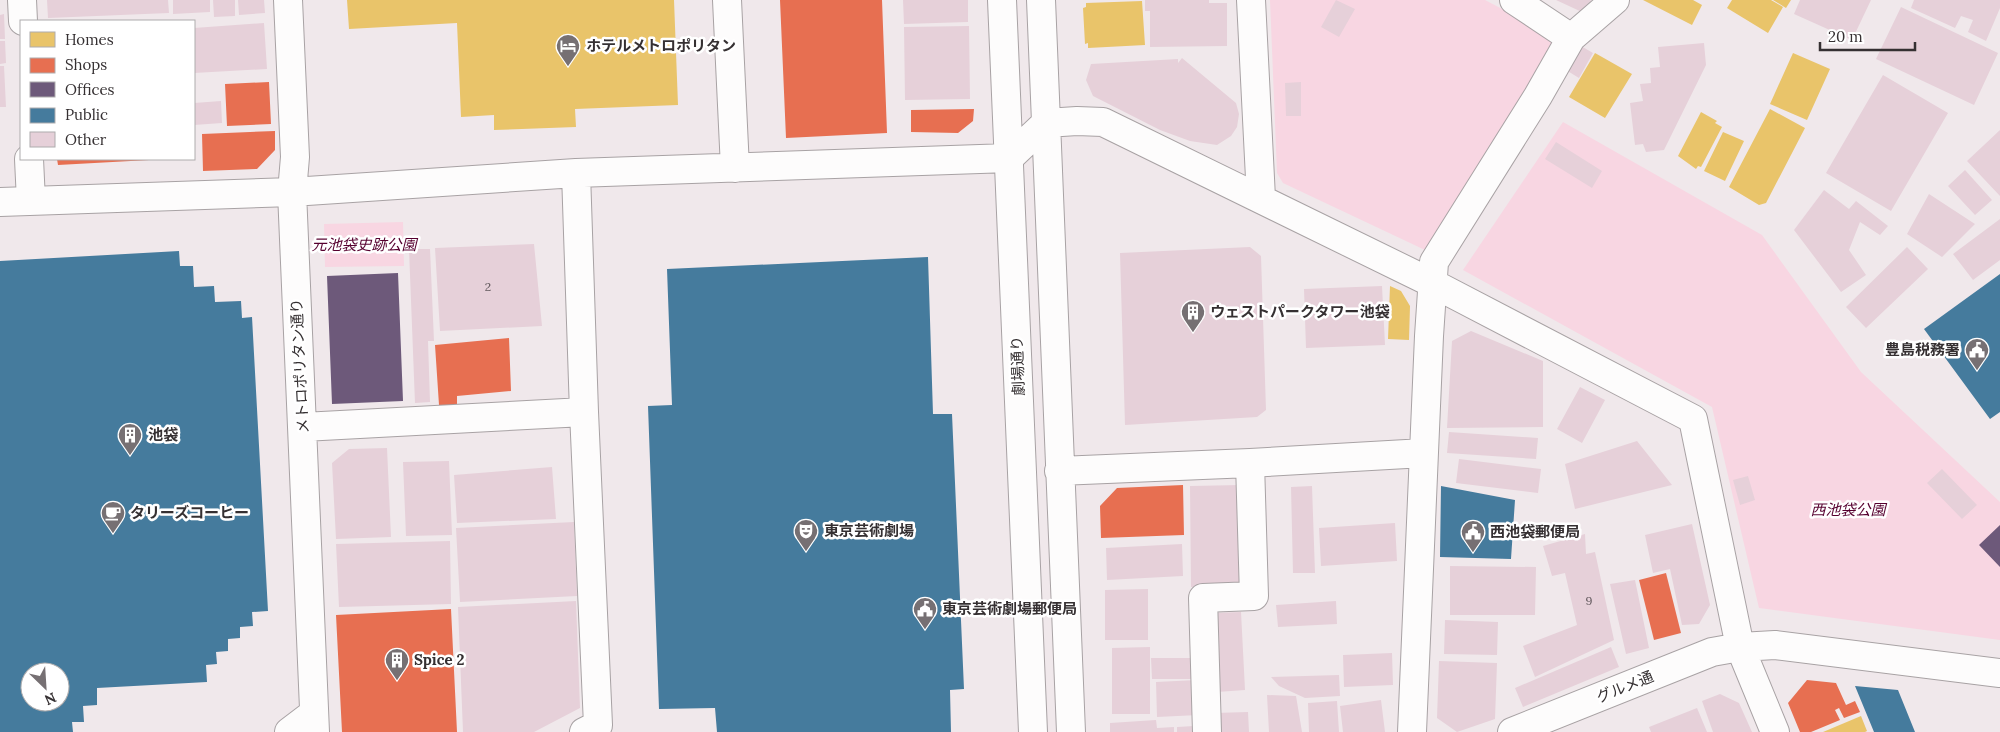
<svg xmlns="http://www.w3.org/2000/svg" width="2000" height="732" viewBox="0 0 2000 732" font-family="Lora,'Noto Sans JP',serif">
<rect width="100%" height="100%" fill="#f0e8eb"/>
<path fill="#f8d6e2" d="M1270,0H1485L1550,34L1558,50L1500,132L1425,250L1283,183L1277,173Z
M1563,122L1762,235L1861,372L2000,502V640L1759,608L1712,407L1463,270Z
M403,222L404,266L325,267L324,224Z"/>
<path fill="#e9c46a" d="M347,0H674L678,105L575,109L576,127L494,130V115L461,117L457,23L349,29Z
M1643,0H1693L1702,5L1692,25Z
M1732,0H1771L1783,7L1768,33L1727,8Z
M1773,0H1791L1786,8Z
M1142,1L1145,45L1088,48V43L1085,44L1083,8L1086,7V3Z
M1595,53L1632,74L1605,118L1569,97Z
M1793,53L1830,69L1807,120L1770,104Z
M1770,109L1805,128L1766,203L1759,205L1729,187Z
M1701,112L1717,121L1715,123L1722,127L1701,167L1698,166L1696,169L1678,156Z
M1723,132L1744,141L1725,181L1704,171Z
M1390,286L1401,291L1410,306L1409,340L1388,339Z
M1861,716L1867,731L1865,732H1823Z"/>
<path fill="#e76f51" d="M780,0H882L887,133L786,138Z
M269,82L271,124L227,126L225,84Z
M974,109L973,121L958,133L911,132V110Z
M275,131V150L257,169L203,171L202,134Z
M57,159H149V160L58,165Z
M509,338L511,391L457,396V406L439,405L435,345Z
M1183,485L1184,535L1101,538L1100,506L1117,488Z
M1666,573L1681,633L1654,640L1639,580Z
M451,609L457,732H342L336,615Z
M1807,680L1836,683L1846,705L1855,701L1860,712L1844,718L1839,708L1835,710L1840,720L1811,732H1800L1788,703Z"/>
<path fill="#6d597a" d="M398,273L403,401L332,404L327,276Z
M2000,525V567L1979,545Z"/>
<path fill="#457b9d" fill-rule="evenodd" d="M179,251L180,266H193L194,287L214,286L215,302L241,301L242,318L252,317L268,611L252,612L253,626L240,627V638L228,639V651L216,652L217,664L206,665L207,682L97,688V705L83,706L84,722H72L73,732H0V261ZM30,672H60V702H30Z
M928,257L933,414H952L964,689L950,690L951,732H717L715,708L659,709L648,406L672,405L667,269Z
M2000,274V412L1990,419L1924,329Z
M1441,486L1515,500L1511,559L1440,557Z
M1855,686L1898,690L1915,732H1874Z"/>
<path fill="#e6d0d9" d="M47,0H168L169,13L48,18Z
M173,0H210V12L173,14Z
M213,0H235V16L214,17Z
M238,0H264L265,13L239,15Z
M903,0H968V22L904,24Z
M1145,0H1209V3H1227V46L1150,47V11H1145Z
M1336,0L1355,9L1339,37L1321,27Z
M1556,0H1591L1584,13Z
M1800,0H1871L1852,40L1794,14Z
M1914,0H2000V8L1986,41L1968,32L1973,20L1961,16L1955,28L1911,8Z
M1901,7L1998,53L1974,105L1876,59Z
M4,14L5,39H0V15Z
M264,23L267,69L194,73V28Z
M969,26L970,99L905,100L904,27Z
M0,41H5L6,63L0,64Z
M1704,43L1706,65L1664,150L1646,152L1643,144L1635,145L1630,103L1643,101L1640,84L1651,83L1650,68L1660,67L1658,47Z
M1581,46L1593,53L1579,78L1566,70Z
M1182,58L1236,103L1239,114L1237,127L1231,136L1217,145L1190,141L1160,130L1093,96L1086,80L1091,64L1178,59V63Z
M0,66H4L6,107H0Z
M1883,75L1948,113L1891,211L1826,173Z
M1301,82V116H1286L1285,83Z
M221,101L222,123L194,125V103Z
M2000,130V196L1967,161Z
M1556,142L1602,171L1592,188L1545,159Z
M1965,170L1992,200L1975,215L1948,186Z
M1824,190L1849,209L1856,201L1888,226L1880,235L1860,222L1849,250L1866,275L1841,292L1794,230Z
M1929,194L1975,224L1942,257L1907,234Z
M2000,219V260L1973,280L1953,254Z
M534,244L542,326L440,331L435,248Z
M1250,247L1261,256L1266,410L1257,417L1125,425L1120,253Z
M1907,247L1928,269L1866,328L1846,307Z
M409,249H430L434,341H428L430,402L415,403Z
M1382,286L1385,345L1306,348L1304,289Z
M1471,331L1543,361V427L1447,428L1452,341Z
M1580,387L1605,400L1582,443L1557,429Z
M1449,432L1538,438L1536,459L1447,453Z
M1637,441L1672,485L1575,509L1565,464Z
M387,448L391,537L336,539L332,463L349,449Z
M1459,459L1541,469L1538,493L1456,483Z
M449,461L452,535L406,536L403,462Z
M552,467L556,519L457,523L454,475Z
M1942,469L1977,505L1962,519L1927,483Z
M1748,476L1755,500L1740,505L1733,480Z
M1241,485V586L1191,587L1190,486Z
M1312,486L1315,573H1293L1291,487Z
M574,522L577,596L460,602L456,528Z
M1395,523L1397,561L1321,566L1319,528Z
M1692,524L1710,605L1699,624L1682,625L1670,569L1653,573L1645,535Z
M1585,534L1586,554L1595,552L1614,640L1535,677L1523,646L1577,625L1565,573L1552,576L1543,546Z
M450,541L451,604L339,607L336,544Z
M1182,544L1183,576L1107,580L1106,548Z
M1450,566L1536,567L1535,615H1450Z
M1635,580L1649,648L1626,654L1610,584Z
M1148,589V640H1105V590Z
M576,601L580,708L534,732H463L458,607Z
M1336,601L1337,624L1278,627L1276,605Z
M1241,612L1245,690L1217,692L1213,613Z
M1445,620L1498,622L1497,655L1444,654Z
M1150,647V714H1112V648Z
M1611,647L1619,667L1523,707L1515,688Z
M1392,653L1393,685L1344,687L1343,655Z
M1151,658H1194V679H1152Z
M1439,661L1497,663L1495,719L1457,732L1437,718Z
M1339,675L1340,696L1305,698L1279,686L1271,677Z
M1197,680L1198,715L1157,717L1156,682Z
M1720,694L1739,703L1752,732H1713L1702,701Z
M1267,695L1296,696L1302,732H1269Z
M1381,700L1385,732H1343L1340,706Z
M1337,701L1339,732H1309L1308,703Z
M1697,708L1707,732H1651L1649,727Z
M1248,712L1249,732H1214V713Z
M1156,720L1157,728L1174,727V732H1110V723Z
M1194,726V732H1177V727Z"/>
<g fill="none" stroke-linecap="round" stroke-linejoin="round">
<g stroke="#a8a2a4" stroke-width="30">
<path id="minor" d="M22,0L23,21
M288,0L295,157L292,192L315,732
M727,0L735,168
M1002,0L1033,732
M1041,0L1071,732
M1251,0L1261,198
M1514,0L1571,38
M29,159L31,201
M576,173L584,412
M0,202L292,192L576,173L1009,158L1046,123L1077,121L1103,122L1432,283L1693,419L1740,647L1775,732
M303,427L584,412L598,725L584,732
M1059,471L1250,463L1424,453
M289,732L314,713
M1207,732L1203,598L1254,596L1250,463
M1412,732L1429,336L1434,262L1538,96L1571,38L1615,0
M1512,732L1712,652L1740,647L1775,645L2000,673"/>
</g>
<use href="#minor" stroke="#fdfcfc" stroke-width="28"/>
</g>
<defs>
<g id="hotel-pin" transform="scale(1.25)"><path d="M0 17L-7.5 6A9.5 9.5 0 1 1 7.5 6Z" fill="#767073" stroke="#fff"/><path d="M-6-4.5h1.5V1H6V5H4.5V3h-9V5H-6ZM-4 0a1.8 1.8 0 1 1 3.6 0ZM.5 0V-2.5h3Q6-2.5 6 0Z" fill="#fff"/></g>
<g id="building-pin" transform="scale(1.25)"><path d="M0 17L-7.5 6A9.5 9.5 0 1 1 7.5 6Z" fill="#767073" stroke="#fff"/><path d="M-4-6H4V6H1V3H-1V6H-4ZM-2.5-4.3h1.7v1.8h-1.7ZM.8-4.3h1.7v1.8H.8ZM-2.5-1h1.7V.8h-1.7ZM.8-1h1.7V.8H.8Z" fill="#fff"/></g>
<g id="civic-pin" transform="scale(1.25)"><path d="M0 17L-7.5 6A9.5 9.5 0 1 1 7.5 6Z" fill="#767073" stroke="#fff"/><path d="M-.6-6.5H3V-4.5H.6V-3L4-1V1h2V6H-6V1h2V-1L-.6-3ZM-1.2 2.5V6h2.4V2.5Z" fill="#fff"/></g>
<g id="cafe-pin" transform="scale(1.25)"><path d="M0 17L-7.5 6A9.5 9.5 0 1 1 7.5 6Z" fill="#767073" stroke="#fff"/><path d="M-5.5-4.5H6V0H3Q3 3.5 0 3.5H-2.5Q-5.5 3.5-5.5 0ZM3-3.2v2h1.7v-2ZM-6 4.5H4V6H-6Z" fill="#fff"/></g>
<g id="theatre-pin" transform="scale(1.25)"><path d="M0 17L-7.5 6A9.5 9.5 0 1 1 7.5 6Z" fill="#767073" stroke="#fff"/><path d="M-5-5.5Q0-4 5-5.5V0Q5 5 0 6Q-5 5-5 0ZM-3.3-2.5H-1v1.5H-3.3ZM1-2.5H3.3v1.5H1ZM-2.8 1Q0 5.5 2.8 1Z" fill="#fff"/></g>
</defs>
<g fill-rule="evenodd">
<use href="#hotel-pin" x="568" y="46"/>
<use href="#building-pin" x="1193" y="312"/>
<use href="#civic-pin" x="1977" y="350"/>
<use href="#building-pin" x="130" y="435"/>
<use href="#cafe-pin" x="113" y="513"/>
<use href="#theatre-pin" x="806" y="531"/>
<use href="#civic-pin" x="1473" y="532"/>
<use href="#civic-pin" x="925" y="609"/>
<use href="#building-pin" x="397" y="660"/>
</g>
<g text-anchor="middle" stroke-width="5" stroke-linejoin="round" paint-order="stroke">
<g font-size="12" fill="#61585c">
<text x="488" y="291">2</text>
<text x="1589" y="605">9</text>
</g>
<g font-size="15" font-weight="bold" fill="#353032" stroke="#fff" text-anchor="start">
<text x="586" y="51">ホテルメトロポリタン</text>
<text x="1210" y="317">ウェストパークタワー池袋</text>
<text x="1960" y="355" text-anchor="end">豊島税務署</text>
<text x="148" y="440">池袋</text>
<text x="130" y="518">タリーズコーヒー</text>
<text x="824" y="536">東京芸術劇場</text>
<text x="1490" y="537">西池袋郵便局</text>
<text x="942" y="614">東京芸術劇場郵便局</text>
<text x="414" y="665">Spice 2</text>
</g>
<g font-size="15" font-style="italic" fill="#56002f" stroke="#fff">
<text x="364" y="250">元池袋史跡公園</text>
<text x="1848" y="515">西池袋公園</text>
</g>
<g font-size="15" fill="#353032" stroke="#fff">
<text transform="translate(300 366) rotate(-93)" y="5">メトロポリタン通り</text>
<text transform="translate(1018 366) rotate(-92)" y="5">劇場通り</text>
<text transform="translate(1625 687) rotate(-22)" y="5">グルメ通</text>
</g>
</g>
<rect x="20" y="20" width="175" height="140" fill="#ffffff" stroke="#aeacad"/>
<rect x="30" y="32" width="25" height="15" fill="#e9c46a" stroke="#aeacad"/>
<text x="65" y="45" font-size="15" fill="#353032">Homes</text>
<rect x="30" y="58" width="25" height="15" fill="#e76f51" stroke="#aeacad"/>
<text x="65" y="70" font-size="15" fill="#353032">Shops</text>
<rect x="30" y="82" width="25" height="15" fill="#6d597a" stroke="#aeacad"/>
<text x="65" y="95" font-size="15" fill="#353032">Offices</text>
<rect x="30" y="108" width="25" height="15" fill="#457b9d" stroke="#aeacad"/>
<text x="65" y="120" font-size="15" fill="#353032">Public</text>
<rect x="30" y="132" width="25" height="15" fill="#e6d0d9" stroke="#aeacad"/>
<text x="65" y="145" font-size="15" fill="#353032">Other</text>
<g transform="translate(45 687) rotate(155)"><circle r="24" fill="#ffffff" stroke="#aeacad"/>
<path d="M0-4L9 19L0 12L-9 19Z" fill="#767073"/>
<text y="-8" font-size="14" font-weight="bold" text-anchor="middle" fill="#353032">N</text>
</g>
<path d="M1820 42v8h95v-8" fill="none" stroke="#353032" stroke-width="2.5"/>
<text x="1828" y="42" font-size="15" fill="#353032" stroke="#ffffff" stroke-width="4" paint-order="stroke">20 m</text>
</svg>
